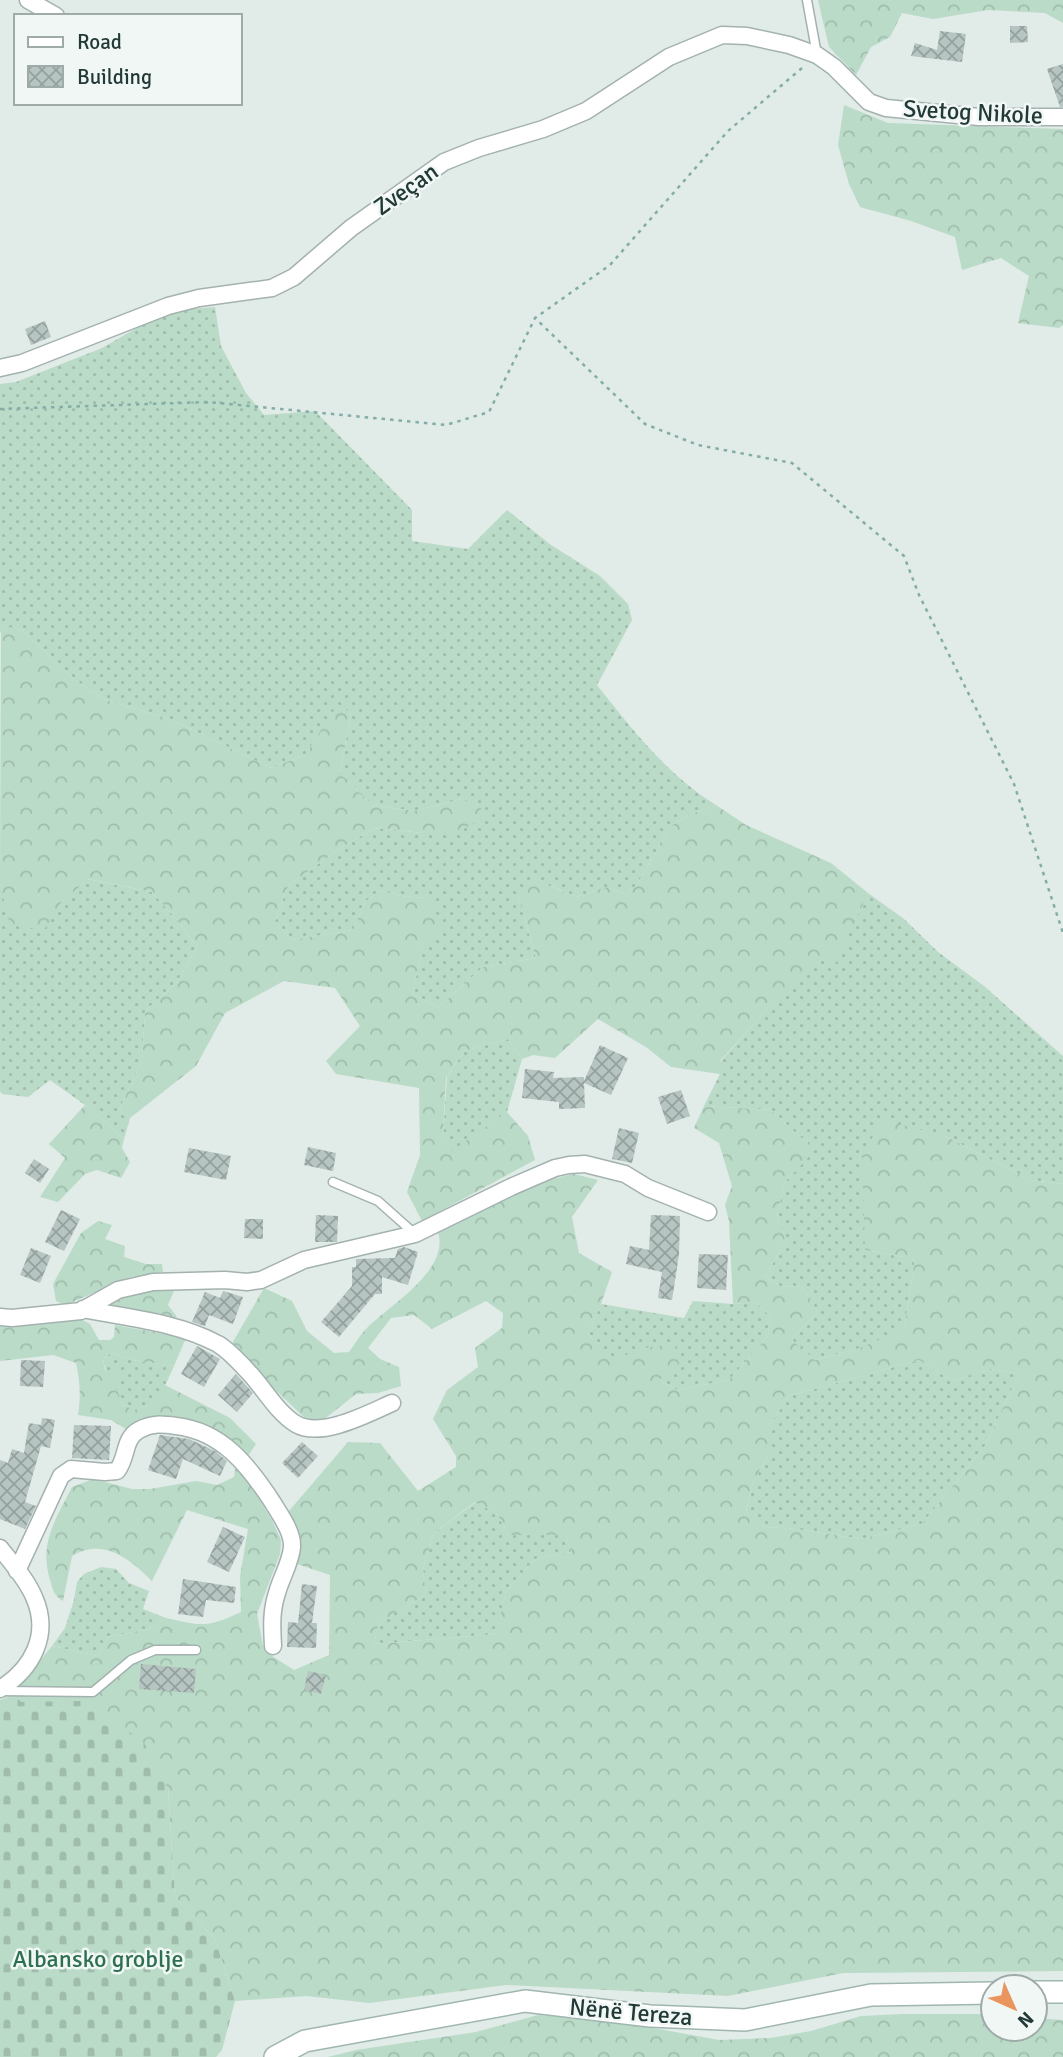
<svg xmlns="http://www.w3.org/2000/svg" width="1063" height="2057" viewBox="0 0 1063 2057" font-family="Signika,sans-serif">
<defs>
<pattern id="grass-dots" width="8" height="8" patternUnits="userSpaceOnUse" patternTransform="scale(1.75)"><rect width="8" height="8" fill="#badbc8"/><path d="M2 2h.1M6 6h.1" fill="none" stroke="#a0bdac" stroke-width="1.8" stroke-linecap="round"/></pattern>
<pattern id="forest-crowns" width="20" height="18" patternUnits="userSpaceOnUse" patternTransform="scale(1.75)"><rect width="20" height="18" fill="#badbc8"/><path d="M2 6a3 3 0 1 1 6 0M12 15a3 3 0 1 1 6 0" fill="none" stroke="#a0bdac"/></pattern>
<pattern id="cemetery-stones" width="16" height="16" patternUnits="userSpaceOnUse" patternTransform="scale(1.75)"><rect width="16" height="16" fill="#badbc8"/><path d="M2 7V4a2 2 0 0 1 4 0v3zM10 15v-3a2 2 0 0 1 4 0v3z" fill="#a0bdac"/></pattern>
<pattern id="building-cross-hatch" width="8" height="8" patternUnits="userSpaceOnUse" patternTransform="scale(1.75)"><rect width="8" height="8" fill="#b6c5c1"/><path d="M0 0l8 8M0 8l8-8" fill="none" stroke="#94a19e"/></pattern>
</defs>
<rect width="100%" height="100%" fill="#e1ebe8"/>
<path fill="url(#grass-dots)" d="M215,307L221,346L246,393L264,415L315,411L412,510V541L468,549L507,510L551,545L600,576L628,604L632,620L597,685C632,729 667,775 716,805L688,815L671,826L636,886L624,893L607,887L576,897L551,886L519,899L536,958L483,967L439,1007L412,994L423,949L427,898L401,896L380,890L365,902L353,930L291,940L275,921L288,886L336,851L374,828L423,833L462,799L414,811L372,805L340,773L351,713L338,705L305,755L271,768L170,719L106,700L72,678L22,630L2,626L0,634V384L16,382L102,348L156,317L191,309Z
M87,879L152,892L178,921L197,947L177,982L145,1011L142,1061L119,1110L130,1118L124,1139L85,1105L50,1080L28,1097L2,1094L0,1091V884L61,903Z
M868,893L904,919L938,952L984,986L1063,1056V1184L1030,1180L945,1136L865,1250L915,1259L904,1331L857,1349L815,1360L791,1339L818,1312L802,1287L780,1286L765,1276L786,1242L777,1215L785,1182L817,1147L800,1137L771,1110L704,1106L720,1074V1062L795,978L822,959L856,917Z
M508,1039L522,1059L507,1112L452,1152L443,1137L447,1077L464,1051Z
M693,1301L733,1304L755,1302L770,1316L768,1336L729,1380L677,1390L659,1380L650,1347L613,1360L588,1334L601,1304L684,1318Z
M111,1353L133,1360L174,1366L158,1401L135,1410L123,1405C117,1390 106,1376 103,1359Z
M919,1360L953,1381L990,1369L1019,1374L985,1446L922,1524L861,1539L796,1529L765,1527L746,1512L752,1485L769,1453V1426L789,1396Z
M476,1502L497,1514L509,1535H566L571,1552L535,1559L506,1591L497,1634L374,1644L378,1626L394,1613L426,1595L423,1569L434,1533Z
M101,1567L116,1569L129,1583L149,1591L143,1609L166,1618L148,1629L108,1637L98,1656L52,1646L65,1628L74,1600L77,1582L84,1574Z"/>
<path fill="url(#forest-crowns)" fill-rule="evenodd" d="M818,0H1063V23L1045,13L988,10L933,19L902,13L890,37L871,47L856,75L829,47Z
M844,105L888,123L1063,129V325L1059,328L1018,323L1029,276L1001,258L962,270L955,237L911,221L860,207L849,184L838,145Z
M1,625L22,630L72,678L106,700L170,719L271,768L305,755L338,704L351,713L340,773L372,805L414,811L462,799L481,808V819L460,831L423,833L374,828L336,851L288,886L275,921L291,940L353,930L365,902L380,890L401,896L427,898L446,930L423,949L412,994L439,1007L483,967L536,958L519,899L532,878L576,897L607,887L624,893L636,886L671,826L688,815L716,805L746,825L831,863L868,893L836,963L822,959L795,979L720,1061V1074L671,1067L646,1047L598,1019L555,1058L533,1055L522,1059L508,1039L464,1051L446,1078L443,1137L452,1151L507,1112L528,1136L535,1160L422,1221L407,1192L420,1155L419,1088L336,1074L326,1061L360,1026L335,988L284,981L225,1013L196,1066L130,1118L119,1110L142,1061L145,1011L177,982L197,947L178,921L152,892L88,879L61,903L44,930L10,925L0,884Z
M85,1105L124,1139L122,1148L130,1162L121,1178L97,1170L85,1174L58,1202L40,1197L65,1158L49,1144Z
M704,1106L771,1110L800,1137L818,1147L785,1182L777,1215L786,1242L765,1276L780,1286L802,1287L818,1312L791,1339L815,1360L857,1349L904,1330L915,1259L865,1250L862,1156L882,1120L945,1136L1030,1180L1063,1184V1971L843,1973L728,1996L506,1985L369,2003L307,1996L235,2001L215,1939L175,1897L168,1789L82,1702H22L12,1695L52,1646L98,1656L108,1637L148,1629L166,1618C202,1626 207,1628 241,1612L240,1576L248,1529L187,1510L152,1581C130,1559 103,1537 72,1556L63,1601C55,1596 53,1592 51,1583C38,1545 55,1520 72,1487L93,1479L132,1489H150L196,1481L217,1485L234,1477L236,1463L272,1520L281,1540L280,1554L257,1614L263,1646L272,1656L294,1670L329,1655L330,1575L297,1564L300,1538L289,1511L348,1442L380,1443L418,1491L456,1467V1456L433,1419L447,1390L478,1367L475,1348L502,1328L503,1313L486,1301L432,1329L414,1315L391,1318L368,1348L380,1359L399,1367L401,1386L378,1393L356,1394L323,1420L308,1421L230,1347L264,1288L292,1301L307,1331L334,1353L349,1352C355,1344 359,1336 366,1329C389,1305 450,1271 438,1232L540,1182L574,1174L598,1180L572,1217L579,1253L612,1272L601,1304L588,1334L613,1359L650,1347L675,1345L679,1364L659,1380L677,1390L729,1380L768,1336L770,1316L755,1302L733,1304L729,1221L725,1205L732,1186L719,1143L694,1128ZM919,1360L953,1381L990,1369L1019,1374L985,1446L922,1524L861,1539L796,1529L765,1527L746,1511L752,1485L769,1453V1426L789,1396ZM475,1502L497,1514L509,1535H566L571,1552L535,1559L506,1591L496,1634L374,1644L378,1626L394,1613L426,1595L423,1569L434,1533Z
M98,1221L112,1225L105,1239L125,1246L124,1257L146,1264H162L163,1272L130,1277L66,1305L56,1301L53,1284L81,1233Z
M176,1286L168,1305L177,1317L168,1321L109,1305L126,1294Z
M79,1318L90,1324L99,1340H110L114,1337L115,1325L186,1338L174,1366L133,1360L111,1353L103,1359L105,1370L119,1374L116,1388L123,1405L135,1410L157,1401L165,1385L230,1418L256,1444L248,1456L225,1438L145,1422L126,1429L111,1420L78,1415C81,1397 80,1380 76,1363L53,1355L0,1361V1326C27,1326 52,1320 79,1318Z
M903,2014H993V2029H1035V2018L1063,2020V2057H328L356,2050L476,2032L538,2015L615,2021L719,2040L770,2038L811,2031L861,2016Z"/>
<path fill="url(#cemetery-stones)" d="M12,1695L22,1702L82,1701L143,1741L168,1789L175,1897L215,1939L235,2001L222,2050L216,2057H0V1700Z"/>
<path fill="url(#building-cross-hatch)" d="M1010,26H1027L1028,42L1010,43Z
M940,31L966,34L962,62L911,56L915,43L937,50Z
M1063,64V107H1060L1047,69Z
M45,321L51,337L31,345L25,329Z
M600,1045L628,1058L611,1095L584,1083L585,1108L559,1109V1102L522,1098L525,1069L554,1072L553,1078L584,1077V1081Z
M681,1090L690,1116L667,1124L658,1097Z
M619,1128L639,1133L632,1163L612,1159Z
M308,1147L336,1153L333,1171L304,1165Z
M189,1148L231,1156L226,1180L184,1172Z
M34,1159L49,1169L40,1183L25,1173Z
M61,1210L80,1219L64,1251L45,1242Z
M316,1215L338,1216L337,1242H315Z
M651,1215L680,1216L679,1255L672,1300L658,1298L662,1272L626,1264L630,1246L649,1250Z
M245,1219H263V1239L244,1238Z
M404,1247L418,1252L408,1285L382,1277V1294H375L339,1337L321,1322L352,1286V1267H356V1259L395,1258L398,1249Z
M31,1248L51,1256L40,1283L20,1275Z
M699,1254L728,1255L726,1290L697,1288Z
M223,1291L243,1297L233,1324L209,1315L205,1326L192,1322L205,1292L220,1298Z
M197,1346L220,1359L204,1387L181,1374Z
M21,1360L45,1361L43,1387L20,1386Z
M236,1374L253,1393L237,1412L218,1395Z
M42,1418L55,1420L50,1448L41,1446L25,1502L36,1506L25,1529L0,1519V1460L8,1463L12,1449L24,1453L29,1423L41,1425Z
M74,1425L111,1426L109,1460L72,1458Z
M160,1435L189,1439L215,1451L227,1461L220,1476L183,1459L176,1479L148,1470Z
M302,1442L318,1456L298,1478L282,1463Z
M223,1527L245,1537L229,1572L207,1562Z
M183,1579L236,1587L234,1603L206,1600L203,1617L178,1614Z
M302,1584L317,1586L312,1623H317L316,1648L287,1647L288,1622L298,1623Z
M141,1664L196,1669L194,1693L139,1689Z
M308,1671L326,1675L321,1694L304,1690Z"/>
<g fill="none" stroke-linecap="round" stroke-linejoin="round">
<g stroke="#a4b2af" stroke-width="11">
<path id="service" d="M807,0L817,55
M333,1182L378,1201L415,1234
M0,1691L93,1692L131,1660L155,1650H196"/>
</g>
<g stroke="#a4b2af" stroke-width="19">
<path id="minor" d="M28,0L56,16
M0,368L22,363L168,306L199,298L272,288L294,277L351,228L444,162L479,148L543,129L586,111L669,57L722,35L747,36L789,45L817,55L834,67L869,102L886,108L979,117H1063
M83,1309C128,1318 177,1322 218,1344C230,1351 243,1366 253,1377C266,1392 279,1414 296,1424C321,1439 369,1413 392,1403
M0,1317L12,1318L81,1311L118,1290L153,1282L225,1280L247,1282L261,1280L304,1260L415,1234L511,1187L555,1168L569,1165L585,1164L625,1174L648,1188L708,1212
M0,1548C12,1563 27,1580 34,1597C51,1635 32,1669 0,1689
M17,1571L61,1476L71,1469L105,1472L117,1471C128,1457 123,1439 139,1430C152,1423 162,1424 176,1426C222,1431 249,1466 273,1503C280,1515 293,1532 292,1547C291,1562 281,1578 277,1593C271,1611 272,1627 273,1646"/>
</g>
<g stroke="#a0b6b1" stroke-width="24">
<path id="secondary" d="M1035,1992H1063
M275,2057L305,2041L525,2001L650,2016L745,2020L871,1995L993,1993"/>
</g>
<path stroke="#83ada6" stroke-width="2.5" stroke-dasharray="3.5 5" stroke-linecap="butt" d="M802,68L728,131L610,265L535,318L645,424L698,445L792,463L904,556L919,595L1014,784L1063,933
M0,409L208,402L446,425L489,412L535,318"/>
<use href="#service" stroke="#fff" stroke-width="8"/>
<use href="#minor" stroke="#fff" stroke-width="16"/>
<use href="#secondary" stroke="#fff" stroke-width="21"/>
</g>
<g text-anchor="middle" stroke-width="5" stroke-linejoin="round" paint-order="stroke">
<g font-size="24" fill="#223a37" stroke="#f1f7f5">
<text transform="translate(973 112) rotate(3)" y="8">Svetog Nikole</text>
<text transform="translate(406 189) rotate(-35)" y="8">Zveçan</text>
<text transform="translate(631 2012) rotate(5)" y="8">Nënë Tereza</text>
</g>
<g font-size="24" fill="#2e6f51" stroke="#f1f7f5">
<text x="98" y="1967">Albansko groblje</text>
</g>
</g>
<rect x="14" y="14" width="228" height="91" fill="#f1f7f5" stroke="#9eaba9" stroke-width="2"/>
<rect x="28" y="37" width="35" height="10" fill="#ffffff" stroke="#9eaba9" stroke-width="2"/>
<text x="77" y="49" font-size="21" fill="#223a37">Road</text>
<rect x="28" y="66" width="35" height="21" fill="url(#building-cross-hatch)" stroke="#9eaba9" stroke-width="2"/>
<text x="77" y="84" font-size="21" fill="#223a37">Building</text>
<g transform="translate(1014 2008) rotate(135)"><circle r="33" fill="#f1f7f5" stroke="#9eaba9" stroke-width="2"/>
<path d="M0-5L12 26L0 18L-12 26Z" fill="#eb955e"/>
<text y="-10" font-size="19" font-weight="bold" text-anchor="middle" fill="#223a37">N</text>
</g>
</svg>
